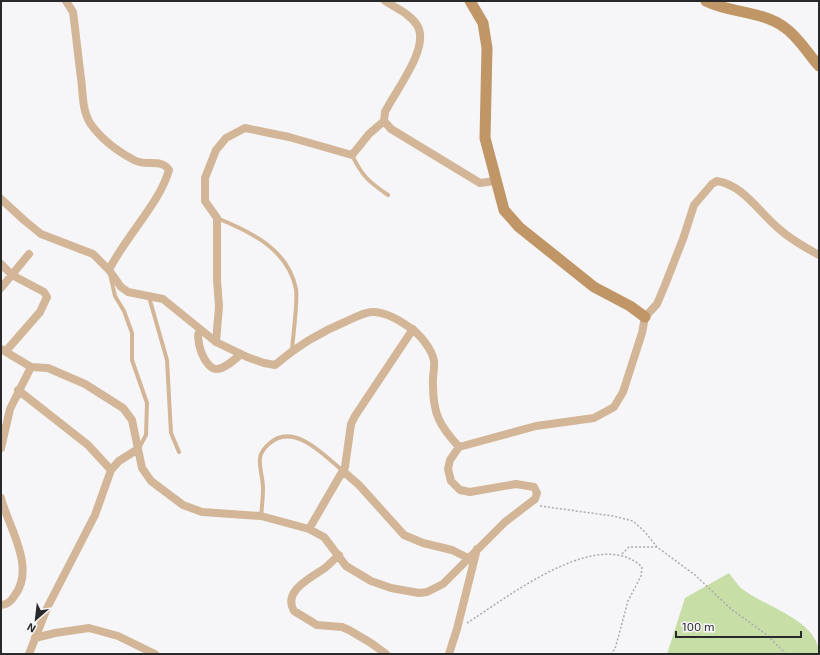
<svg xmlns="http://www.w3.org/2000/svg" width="820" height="655" viewBox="0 0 820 655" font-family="'Exo 2',sans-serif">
<rect width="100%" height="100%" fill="#f6f6f9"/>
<path fill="#c7dea7" d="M729,573C733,578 737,584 741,588C762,606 819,620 819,654H667L685,598Z"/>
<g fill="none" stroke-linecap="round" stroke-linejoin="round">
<path stroke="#ababad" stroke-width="1.5" stroke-dasharray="2 2" stroke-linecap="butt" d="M540,506L613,516L633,521L645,532L657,547L695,575L731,609L767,635L786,654
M622,554L629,547H657
M467,623C507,598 598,525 642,567L641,576L628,601L615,649L611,654"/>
<path stroke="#d3b697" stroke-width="4" d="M352,155C362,176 369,182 388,195
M217,218C251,232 288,249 296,289C298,302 293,335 292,350
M110,274L115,296L124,311L132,333V360L147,403L146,435L139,448
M149,297L167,360L171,433L179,452
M261,516C262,507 263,497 263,488C263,478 259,468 260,458C261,451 265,447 270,443C294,422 325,456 343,471"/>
<path stroke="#d3b697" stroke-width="8" d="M66,1L73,12C76,34 78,56 81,78C83,93 82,110 90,123C101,139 117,151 134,160C145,167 162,158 169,170C160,203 125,237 109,270
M384,121L391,129L480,183L495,181
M1,199L25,221L41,234L93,254L109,270L121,287L128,292L163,299L216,342L247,357L264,363L275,365C297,346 320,332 347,321C355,317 365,312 373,312C385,312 399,320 409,327C419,333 432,349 434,361C435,368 432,378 433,385C433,415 440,426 459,447
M1,264L12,275L44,292L47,297L40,312L6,351
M1,288L29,254
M200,329C194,338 204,369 217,369C225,369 235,359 241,354
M216,342L219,306L217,280V218L205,201V178L216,150L226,138L245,128L289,137L352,155L369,134L384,121L385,112C395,91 431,47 417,25C410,14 396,8 385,1
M1,349L31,367L48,368L85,384L123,408L132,420L142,468L151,481L183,505L202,512L261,516L309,529L324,537L346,566L371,581L391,588L419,593L427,592L443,584L505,522L535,499L537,493L534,487L516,484L470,492L460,490L451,481L448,469L450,460L459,447L536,426L594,418L614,407L623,392L642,333L645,317L657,304L665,285L683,239L694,205L712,184L717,181C743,185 759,212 778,228C790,239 804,247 819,255
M18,390L88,445L111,470
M1,448L10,409L31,367
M343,471L359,485L404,535L423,543L452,550L468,558
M1,498C8,526 36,567 15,595C12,600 8,605 1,605
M309,529L345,467L351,424L355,416L413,329
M339,555C334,559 330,564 325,568C312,577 282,591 294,611L317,625L342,627L349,630L371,643L386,654
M35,638L55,633L89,628L118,636L155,654
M29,654L47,608L95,515L111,470L119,461L138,449
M449,654L457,629L477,549"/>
<path stroke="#c09666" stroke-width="11" d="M470,1L483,23L487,48L485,138L504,210L519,227L594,287L630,306L645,317
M706,1C730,13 762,11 784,27C799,37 807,53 819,66"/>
</g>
<rect width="820" height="655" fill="none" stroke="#28292a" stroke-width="4"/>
<g transform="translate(36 619) rotate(208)" stroke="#f6f6f9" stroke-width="3" paint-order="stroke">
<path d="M0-3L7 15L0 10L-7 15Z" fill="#28292a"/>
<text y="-6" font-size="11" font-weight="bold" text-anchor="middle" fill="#28292a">N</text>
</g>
<path d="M676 631v6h125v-6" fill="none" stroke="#28292a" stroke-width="2"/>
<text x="682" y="631" font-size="12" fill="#28292a" stroke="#f6f6f9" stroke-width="3" paint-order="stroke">100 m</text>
</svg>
